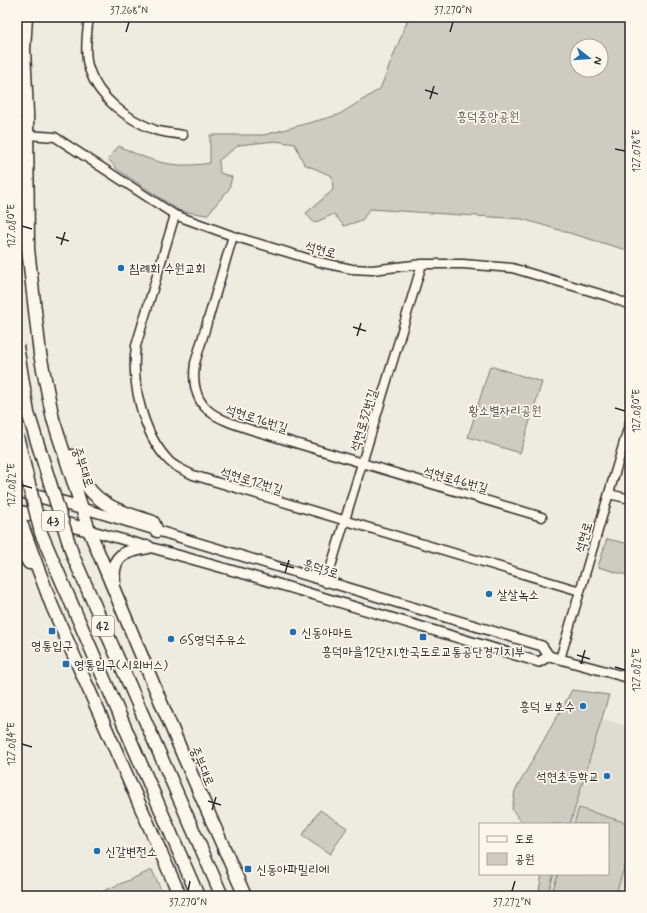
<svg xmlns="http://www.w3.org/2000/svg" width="647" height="913" viewBox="0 0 647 913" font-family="Mynerve,'Poor Story',sans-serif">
<rect width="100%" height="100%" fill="#eeebe0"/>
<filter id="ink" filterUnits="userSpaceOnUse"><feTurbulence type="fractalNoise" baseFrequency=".025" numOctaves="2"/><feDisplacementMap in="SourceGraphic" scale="8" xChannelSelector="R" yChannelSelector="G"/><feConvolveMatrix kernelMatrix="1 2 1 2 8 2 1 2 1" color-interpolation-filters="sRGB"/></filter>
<g filter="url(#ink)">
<path fill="#dedbd1" d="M602,719L630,727V896H547L554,874H608V824H570Z"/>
<path fill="#cecbc2" stroke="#7c7b76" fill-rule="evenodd" d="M409,17H630V251L522,219L370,209L362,220L344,226L334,214L314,223L306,213L333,190L332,176L304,164L295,144L275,141L239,145L219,160L220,173L232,177L229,189L207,215L180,211L118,170L108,159L119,146C152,162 173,169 210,163V135H264L338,115L380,89ZM577,46H601V70H577Z
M490,366L542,382L520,453L468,437Z
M607,539L630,544V576L598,567Z
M572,690L609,695L570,824H523L512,809L515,791Z
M579,808L630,824V850L615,896H551L558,874H608V824H574Z
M320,810L347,828L330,854L302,836Z
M152,870L164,896H92Z
M542,874H554L547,896H538Z"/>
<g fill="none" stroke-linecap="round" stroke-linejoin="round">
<g stroke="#2b2b2b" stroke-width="11">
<path id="minor" d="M89,17C87,31 84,56 89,69C99,99 127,119 155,130C164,133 174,133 183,135
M27,135L55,137L175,215L233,236L323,263L352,269L372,270L422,264H463L512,268L607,296L630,305
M175,215L136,346C131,382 142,433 169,461C175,467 185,471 193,475L580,591
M233,236L195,363C189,409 214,418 252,430L542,517
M609,494L630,499
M326,583L422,264
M560,659L630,422"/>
</g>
<g stroke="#2b2b2b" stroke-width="12">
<path id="tertiary" d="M82,508L542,646L549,656L630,678
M89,530L248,575L539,662L549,656"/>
</g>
<g stroke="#2b2b2b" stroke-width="15">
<path id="primary" d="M26,17L24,50L27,113L28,249L40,354L53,419L89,530L183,755L245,896
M72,456C76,465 80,477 87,486C102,508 129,514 153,522L157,531
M17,490L82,508
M17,511L89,530
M17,512L52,606L180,896
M17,543L29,563
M114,582C111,555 125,551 148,547"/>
</g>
<use href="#minor" stroke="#fbf7ec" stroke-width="8"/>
<use href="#tertiary" stroke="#fbf7ec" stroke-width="9"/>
<use href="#primary" stroke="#fbf7ec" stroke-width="12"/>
<g stroke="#2b2b2b" stroke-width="15" stroke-linecap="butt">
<path id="primary-bridge" d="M17,346L28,413L73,556L222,896
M17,436L41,533L198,896"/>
</g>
<use href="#primary-bridge" stroke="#fbf7ec" stroke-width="12"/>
</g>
</g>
<path fill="none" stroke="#2b2b2b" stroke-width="1.5" d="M126,32L129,22M450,32L453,22M425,90L438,94M430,99L434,86M615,149L625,151M22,226L32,229M56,237L69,241M61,245L65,232M353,327L366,331M357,336L361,323M615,408L625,411M22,485L32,488M280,564L294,568M285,573L289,560M577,655L590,659M581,664L585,650M615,667L625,670M22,744L32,747M208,801L221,805M212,810L216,797M188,891L190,881M512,891L515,881"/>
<g fill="#1f6fb2" stroke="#fbf7ec" stroke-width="1.5">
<circle cx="121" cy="268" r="4"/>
<circle cx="489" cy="594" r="4"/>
<rect x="48" y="627" width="8" height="8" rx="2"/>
<circle cx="293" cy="632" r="4"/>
<rect x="419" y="633" width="8" height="8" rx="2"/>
<circle cx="171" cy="639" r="4"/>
<rect x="62" y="660" width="8" height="8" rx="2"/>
<circle cx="583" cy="706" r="4"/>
<circle cx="607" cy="776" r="4"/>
<circle cx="97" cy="851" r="4"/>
<rect x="244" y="865" width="8" height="8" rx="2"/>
</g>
<g text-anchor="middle" stroke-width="3.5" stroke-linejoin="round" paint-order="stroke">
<g fill="#fbf7ec" stroke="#696865" stroke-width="1">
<rect x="42" y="511" width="22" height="20" rx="3"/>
<rect x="92" y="616" width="22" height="20" rx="3"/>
</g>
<g font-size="12" font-weight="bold" fill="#2b2b2b">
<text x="53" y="525">43</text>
<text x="103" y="630">42</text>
</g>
<g font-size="13" fill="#545351" stroke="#fbf7ec">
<text x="488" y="121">흥덕중앙공원</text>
<text x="505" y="415">황소별자리공원</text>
</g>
<g font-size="13" fill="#2b2b2b" stroke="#fbf7ec">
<text transform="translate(321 249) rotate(16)" y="5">석현로</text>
<text transform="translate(257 418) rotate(18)" y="5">석현로16번길</text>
<text transform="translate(363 420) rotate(-73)" y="5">석현로32번길</text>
<text transform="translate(84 467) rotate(72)" y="5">중부대로</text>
<text transform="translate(456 479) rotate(16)" y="5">석현로46번길</text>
<text transform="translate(252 480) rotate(17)" y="5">석현로12번길</text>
<text transform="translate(583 537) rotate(-73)" y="5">석현로</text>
<text transform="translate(321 568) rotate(17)" y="5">흥덕3로</text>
<text transform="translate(203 766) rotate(67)" y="5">중부대로</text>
</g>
<g font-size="13" fill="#2b2b2b" stroke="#fbf7ec" text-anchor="start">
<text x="129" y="273">침례회 수원교회</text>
<text x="497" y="599">살살녹소</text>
<text x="301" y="637">신동아마트</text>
<text x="179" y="644">GS영덕주유소</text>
<text x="52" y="650" text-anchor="middle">영통입구</text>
<text x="423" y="656" text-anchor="middle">흥덕마을12단지.한국도로교통공단경기지부</text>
<text x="74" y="669">영통입구(시외버스)</text>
<text x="575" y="711" text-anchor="end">흥덕 보호수</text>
<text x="599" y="781" text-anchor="end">석현초등학교</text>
<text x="105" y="856">신갈변전소</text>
<text x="256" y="874">신동아파밀리에</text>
</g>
</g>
<rect width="647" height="913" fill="none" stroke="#fbf7ec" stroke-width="44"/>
<rect x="479" y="823" width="130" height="52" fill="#fbf7ec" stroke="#a8a59f"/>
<rect x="487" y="836" width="20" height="6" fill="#fbf7ec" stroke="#a8a59f"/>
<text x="515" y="843" font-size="12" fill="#2b2b2b">도로</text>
<rect x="487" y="853" width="20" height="12" fill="#cecbc2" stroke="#a8a59f"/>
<text x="515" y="863" font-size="12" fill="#2b2b2b">공원</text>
<g transform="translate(589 58) rotate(107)"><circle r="19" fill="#fbf7ec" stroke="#a8a59f"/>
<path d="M0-3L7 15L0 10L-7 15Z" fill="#1f6fb2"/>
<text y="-6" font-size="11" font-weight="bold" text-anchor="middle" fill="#2b2b2b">N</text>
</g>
<rect x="22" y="22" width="603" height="869" fill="none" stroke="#2b2b2b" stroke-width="1.5"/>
<g font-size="10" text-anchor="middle" fill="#2b2b2b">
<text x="129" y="14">37.268°N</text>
<text x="453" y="14">37.270°N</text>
<text transform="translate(636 151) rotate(-90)" y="4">127.078°E</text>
<text transform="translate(11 226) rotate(-90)" y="4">127.080°E</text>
<text transform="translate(636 411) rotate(-90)" y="4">127.080°E</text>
<text transform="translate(11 485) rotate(-90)" y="4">127.082°E</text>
<text transform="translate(636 670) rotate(-90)" y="4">127.082°E</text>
<text transform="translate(11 744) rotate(-90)" y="4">127.084°E</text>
<text x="188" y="906">37.270°N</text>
<text x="512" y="906">37.272°N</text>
</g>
</svg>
